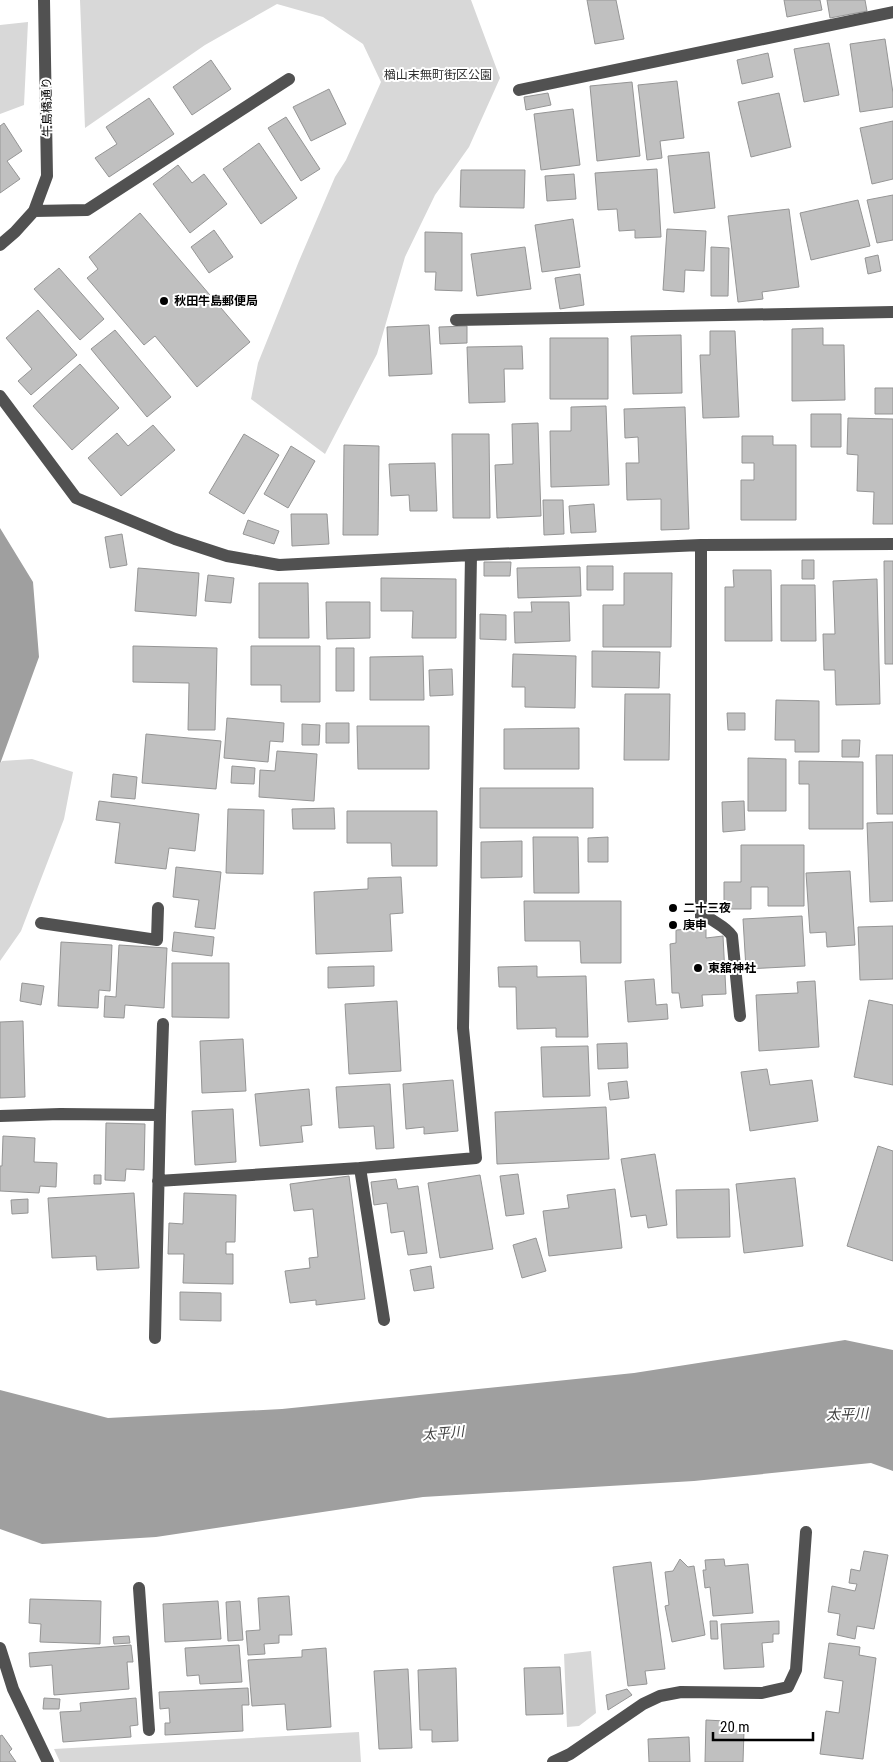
<svg xmlns="http://www.w3.org/2000/svg" width="893" height="1762" viewBox="0 0 893 1762" font-family="'Roboto Condensed','Noto Sans JP',sans-serif">
<rect width="100%" height="100%" fill="#fff"/>
<path fill="#d8d8d8" d="M80,0H471L500,78L469,147L435,195L405,257L377,354L325,454L251,399L258,363L299,261L335,177L346,160L381,82L363,44L323,17L277,4L205,45L85,128Z
M28,22L24,105L0,114V25Z
M32,759L73,772L64,819L21,931L0,961V764L2,761Z
M591,1651L596,1713L579,1726L567,1727L564,1654Z
M359,1732L361,1762H60L54,1749Z"/>
<path fill="#9f9f9f" d="M0,528L33,582L39,657L0,764Z
M845,1340L893,1350V1471L871,1463L694,1481L423,1497L156,1537L42,1544L0,1529V1390L108,1418L282,1409L634,1373Z"/>
<path fill="#c0c0c0" stroke="#959595" d="M587,0H616L624,39L595,44Z
M784,0H820L822,10L787,17Z
M827,0H865L867,11L830,18Z
M885,39L893,93V107L860,112L850,44Z
M829,43L839,95L804,102L794,49Z
M768,53L773,77L742,84L737,60Z
M211,60L231,89L192,115L173,87Z
M677,81L684,138L660,141L662,158L647,160L638,85Z
M632,82L640,156L597,161L590,86Z
M329,89L346,124L311,141L293,107Z
M548,93L551,105L526,110L524,97Z
M779,93L791,147L751,157L738,102Z
M149,98L174,134L109,177L95,158L117,144L106,127Z
M573,109L580,165L541,170L534,114Z
M286,117L320,169L301,181L268,128Z
M893,121V179L872,184L860,128Z
M4,123L22,151L7,161L20,179L0,193V126Z
M259,143L297,198L261,224L223,169Z
M709,152L715,208L674,213L668,156Z
M178,165L192,183L204,174L227,204L190,233L153,184Z
M657,169L661,237L635,238V230L619,231L617,209L598,210L595,173Z
M461,170H525L524,208L460,207Z
M574,174L576,199L547,201L545,176Z
M893,195V240L877,243L867,200Z
M858,200L870,246L811,260L800,213Z
M789,209L799,287L762,292L763,299L738,302L728,216Z
M140,213L250,342L197,387L155,336L144,345L87,278L98,269L89,257Z
M573,219L580,267L542,272L535,225Z
M667,229L706,231L704,271L685,270L684,292L663,290Z
M214,230L233,257L209,273L191,247Z
M425,232L462,233V291L435,290L436,272H425Z
M525,247L531,289L477,296L471,254Z
M711,247L729,248L728,296H711Z
M878,255L881,271L868,274L865,258Z
M59,268L104,319L80,340L34,289Z
M580,274L584,305L560,309L555,278Z
M38,310L77,355L31,395L18,381L32,369L6,338Z
M429,325L432,374L389,376L387,327Z
M467,326V343L440,344L439,327Z
M823,328V345H844L845,400L792,401V329Z
M115,330L171,397L147,417L91,349Z
M710,331H735L739,417L703,418L700,355H710Z
M681,335L682,393L633,394L631,336Z
M550,338H608V399H550Z
M522,346L523,369H504L505,402L469,403L467,347Z
M80,364L119,408L72,450L33,406Z
M875,388H893V414H875Z
M606,406L609,485L551,487L550,431H571V407Z
M685,407L689,529L661,530V499L627,500L626,463H639L638,437L625,438L624,409Z
M811,414H841V447H811Z
M848,418L893,419V524H873L874,492L857,491L858,455L847,454Z
M538,423L541,516L497,518L495,465L513,464L512,424Z
M153,425L175,450L121,496L88,458L117,433L128,446Z
M244,434L279,455L244,514L209,493Z
M452,434H489L490,518H453Z
M742,436H773V445H796V520H741V480H754V463H742Z
M344,445L379,446L378,535H343Z
M291,446L315,461L288,508L264,494Z
M435,463L437,511H410L409,495L391,496L389,464Z
M543,500H563L564,534L544,535Z
M594,504L596,532L571,533L569,506Z
M291,514H327L329,544L292,546Z
M248,520L279,531L274,544L243,534Z
M122,534L127,565L110,568L105,537Z
M802,560H814V579H802Z
M884,561H893V664H885Z
M484,562H511L510,576H484Z
M587,566H613V590H587Z
M580,567L581,596L518,598L517,568Z
M138,568L199,573L196,616L135,611Z
M733,570H771L772,641H725V587H734Z
M624,573H672L671,647H603V605H624Z
M208,575L234,578L231,603L205,601Z
M381,578L456,579V638H412L413,611H381Z
M877,579L880,704L836,705L835,670H824L823,634H835L833,581Z
M259,583H308L309,638H259Z
M781,585H815L816,641H781Z
M326,602H370V638L327,639Z
M531,602H569L570,641L515,643L514,612H532Z
M480,614L506,615V640L480,639Z
M133,646L217,648L215,730H188L189,683L133,682Z
M251,646H320V702H281V685H251Z
M336,648H354V691H336Z
M592,651L660,652L659,688L592,687Z
M513,654L576,656L575,708L525,707V687H512Z
M423,656L424,700H370V657Z
M452,669L453,695L430,696L429,670Z
M625,694H670L669,760H624Z
M776,700L819,701V752H795V740H775Z
M727,713H745V730H728Z
M227,718L284,723L283,742L270,741L268,762L224,758Z
M326,723H349V743H326Z
M302,724L320,725L319,745H302Z
M357,726H429V769H358Z
M579,728V769H504V729Z
M146,734L221,741L216,789L142,783Z
M842,740H860L859,757H842Z
M277,751L317,754L314,801L259,797L260,770L275,771Z
M876,755H893V814H877Z
M748,758L786,759V811H748Z
M799,761L863,762V829H809V784H799Z
M232,766L255,768L254,784L231,783Z
M113,774L137,777L135,799L111,797Z
M480,788H593V828H480Z
M99,801L199,814L195,851L169,848L166,869L115,863L120,823L96,820Z
M744,801L745,830L723,832L722,802Z
M334,808L335,829H293L292,809Z
M228,809L264,810L263,874L226,873Z
M347,811H437V866H392L391,843H347Z
M893,822V901L870,902L867,823Z
M533,837H578L579,893H534Z
M608,837V862H588V838Z
M522,841V877L481,878V842Z
M741,845H804V906H768V887H751V909H724V882H741Z
M176,867L221,872L215,929L195,927L199,900L173,897Z
M850,871L855,945L827,947L826,932L810,933L806,873Z
M401,877L403,913L390,914L392,951L316,954L314,892L368,889V878Z
M524,901H621V963H581L580,941H525Z
M802,916L805,966L746,969L743,919Z
M893,926V979L860,980L858,927Z
M706,928V938L723,936L726,994L702,995L703,1006L681,1008L679,993H672L670,944L676,943V930Z
M174,932L214,937L212,956L172,951Z
M61,942L112,945L110,991L99,990L98,1008L58,1006Z
M119,945L167,948L164,1008L125,1005L124,1018L104,1017L105,996L116,997Z
M172,963H229V1018L172,1017Z
M374,966V986L328,988V967Z
M537,966V977L586,976L588,1037H556V1028L517,1029L516,987H499L498,967Z
M654,979L656,1005L667,1004L668,1019L628,1022L625,981Z
M815,981L819,1047L759,1051L756,995L798,993L797,982Z
M22,983L44,986L41,1005L20,1001Z
M869,1000L893,1005V1085L854,1077Z
M397,1001L401,1071L349,1074L345,1004Z
M23,1021L25,1097L0,1098V1022Z
M243,1039L246,1091L202,1093L200,1041Z
M627,1043L628,1068L598,1069L597,1044Z
M588,1046L590,1096L543,1097L541,1047Z
M767,1069L770,1085L812,1080L818,1121L750,1131L741,1072Z
M453,1080L458,1131L424,1134V1127L406,1129L403,1084Z
M627,1081L629,1098L610,1100L608,1083Z
M390,1084L394,1148L376,1149L374,1126L339,1128L336,1087Z
M309,1089L312,1125L301,1126L303,1142L260,1146L255,1094Z
M606,1107L609,1159L497,1164L495,1112Z
M233,1109L236,1162L195,1165L192,1111Z
M106,1123L145,1124L144,1170L126,1169L125,1181L105,1180Z
M3,1136L35,1138L34,1162L57,1163L56,1187L40,1186L39,1193L0,1191V1166H2Z
M878,1146L893,1151V1261L847,1246Z
M655,1154L667,1225L648,1228L646,1215L631,1217L621,1159Z
M518,1174L524,1214L506,1216L500,1176Z
M94,1175H101V1184H94Z
M480,1175L493,1249L440,1258L428,1183Z
M349,1176L365,1299L316,1305V1300L290,1303L285,1271L310,1268L309,1258L318,1257L313,1209L294,1211L290,1184Z
M795,1178L803,1246L744,1253L736,1184Z
M396,1179L398,1189L418,1186L427,1253L408,1255L404,1231L391,1233L387,1203L374,1205L371,1182Z
M615,1189L622,1248L549,1256L543,1211L569,1208L567,1195Z
M729,1189L730,1237L677,1238L676,1190Z
M134,1193L139,1268L97,1270L96,1256L52,1258L48,1198Z
M184,1193L236,1195L235,1242H226V1254H233V1284L183,1283L184,1254H168L169,1223L183,1224Z
M28,1199V1213L12,1214L11,1200Z
M536,1238L546,1271L522,1278L513,1245Z
M431,1266L434,1288L414,1291L410,1270Z
M180,1292L221,1293V1321L180,1320Z
M864,1551L888,1555L874,1629L857,1626L855,1639L837,1635L840,1614L828,1612L832,1586L855,1591L857,1584L849,1583L851,1569L860,1571Z
M680,1559L688,1567L694,1566L705,1635L672,1642L665,1606L669,1605L665,1572L673,1571Z
M724,1559L725,1566L748,1564L753,1613L713,1616L710,1587L705,1588L703,1570H706L705,1560Z
M651,1562L665,1669L645,1671L647,1684L628,1686L613,1567Z
M289,1596L292,1635H279V1643L264,1644L265,1654L248,1655L246,1631L260,1630L258,1598Z
M30,1599L101,1601L100,1644L40,1642L41,1624L29,1623Z
M218,1601L221,1639L165,1642L163,1604Z
M240,1601L243,1640L228,1641L226,1602Z
M710,1621H717L718,1639H711Z
M779,1621V1634H773V1642L762,1643L764,1667L724,1669L721,1624Z
M129,1636L130,1643L114,1644L113,1637Z
M829,1643L860,1647L859,1655L876,1658L863,1759L820,1754L826,1711L839,1713L843,1681L824,1678Z
M131,1645L133,1662H127L129,1689L54,1695L52,1665L30,1667L29,1653Z
M239,1645L242,1682L200,1684L199,1675L187,1676L185,1648Z
M326,1648L331,1727L287,1730L285,1704L252,1706L248,1660L302,1657V1650Z
M560,1667L563,1714L526,1715L524,1668Z
M456,1668L458,1741L432,1742V1730H420L418,1670Z
M408,1669L412,1748L379,1749L374,1671Z
M248,1688L249,1705H242L243,1731L165,1735V1723H170L169,1708L160,1709L159,1692Z
M627,1689L632,1695L608,1710L606,1695Z
M44,1698L60,1699L59,1709H43Z
M136,1698L138,1725L130,1726L131,1737L63,1742L60,1712L81,1711L80,1703Z
M706,1720L725,1721V1731H744L743,1762H705Z
M2,1735L12,1749L9,1752L16,1762H0V1736Z
M689,1737L690,1762H649L648,1739Z"/>
<g fill="none" stroke-linecap="round" stroke-linejoin="round">
<path stroke="#515151" stroke-width="12" d="M519,90L893,12
M34,211L87,210L289,79
M0,245L15,232L34,211L47,176L44,0
M456,320L893,312
M0,396L76,498L175,539L227,556L279,565L471,555L701,545L893,544
M701,545V920
M701,910C710,922 724,924 732,936L740,1016
M41,923L157,940L158,908
M0,1116L60,1114L160,1115
M158,1181L360,1168
M384,1320L360,1168L476,1158L463,1028L471,555
M155,1338L160,1115L163,1024
M139,1588L149,1730
M0,1648L13,1689L48,1762
M553,1762L570,1754L643,1704L660,1696L681,1692L762,1693L788,1687L796,1670L806,1532"/>
</g>
<g fill="#000" stroke="#fff" stroke-width="2">
<circle cx="164" cy="301" r="5"/>
<circle cx="673" cy="908" r="5"/>
<circle cx="673" cy="925" r="5"/>
<circle cx="698" cy="968" r="5"/>
</g>
<g text-anchor="middle" stroke-width="4" stroke-linejoin="round" paint-order="stroke">
<g font-size="12" fill="#2f2f2f" stroke="#fff">
<text x="438" y="79">楢山末無町街区公園</text>
</g>
<g font-size="12" fill="#000" stroke="#fff">
<text transform="translate(47 107) rotate(-91)" y="4">牛島橋通り</text>
</g>
<g font-size="12" font-weight="bold" fill="#000" stroke="#fff" text-anchor="start">
<text x="174" y="305">秋田牛島郵便局</text>
<text x="683" y="912">二十三夜</text>
<text x="683" y="929">庚申</text>
<text x="708" y="972">東舘神社</text>
</g>
<g font-size="14" font-style="italic" fill="#404040" stroke="#fff">
<text transform="translate(847 1414) rotate(-2)" y="5">太平川</text>
<text transform="translate(443 1433) rotate(-5)" y="5">太平川</text>
</g>
</g>
<path d="M713 1732v8h100v-8" fill="none" stroke="#000000" stroke-width="2.5"/>
<text x="720" y="1732" font-size="15" fill="#000000" stroke="#ffffff" stroke-width="4" paint-order="stroke">20 m</text>
</svg>
